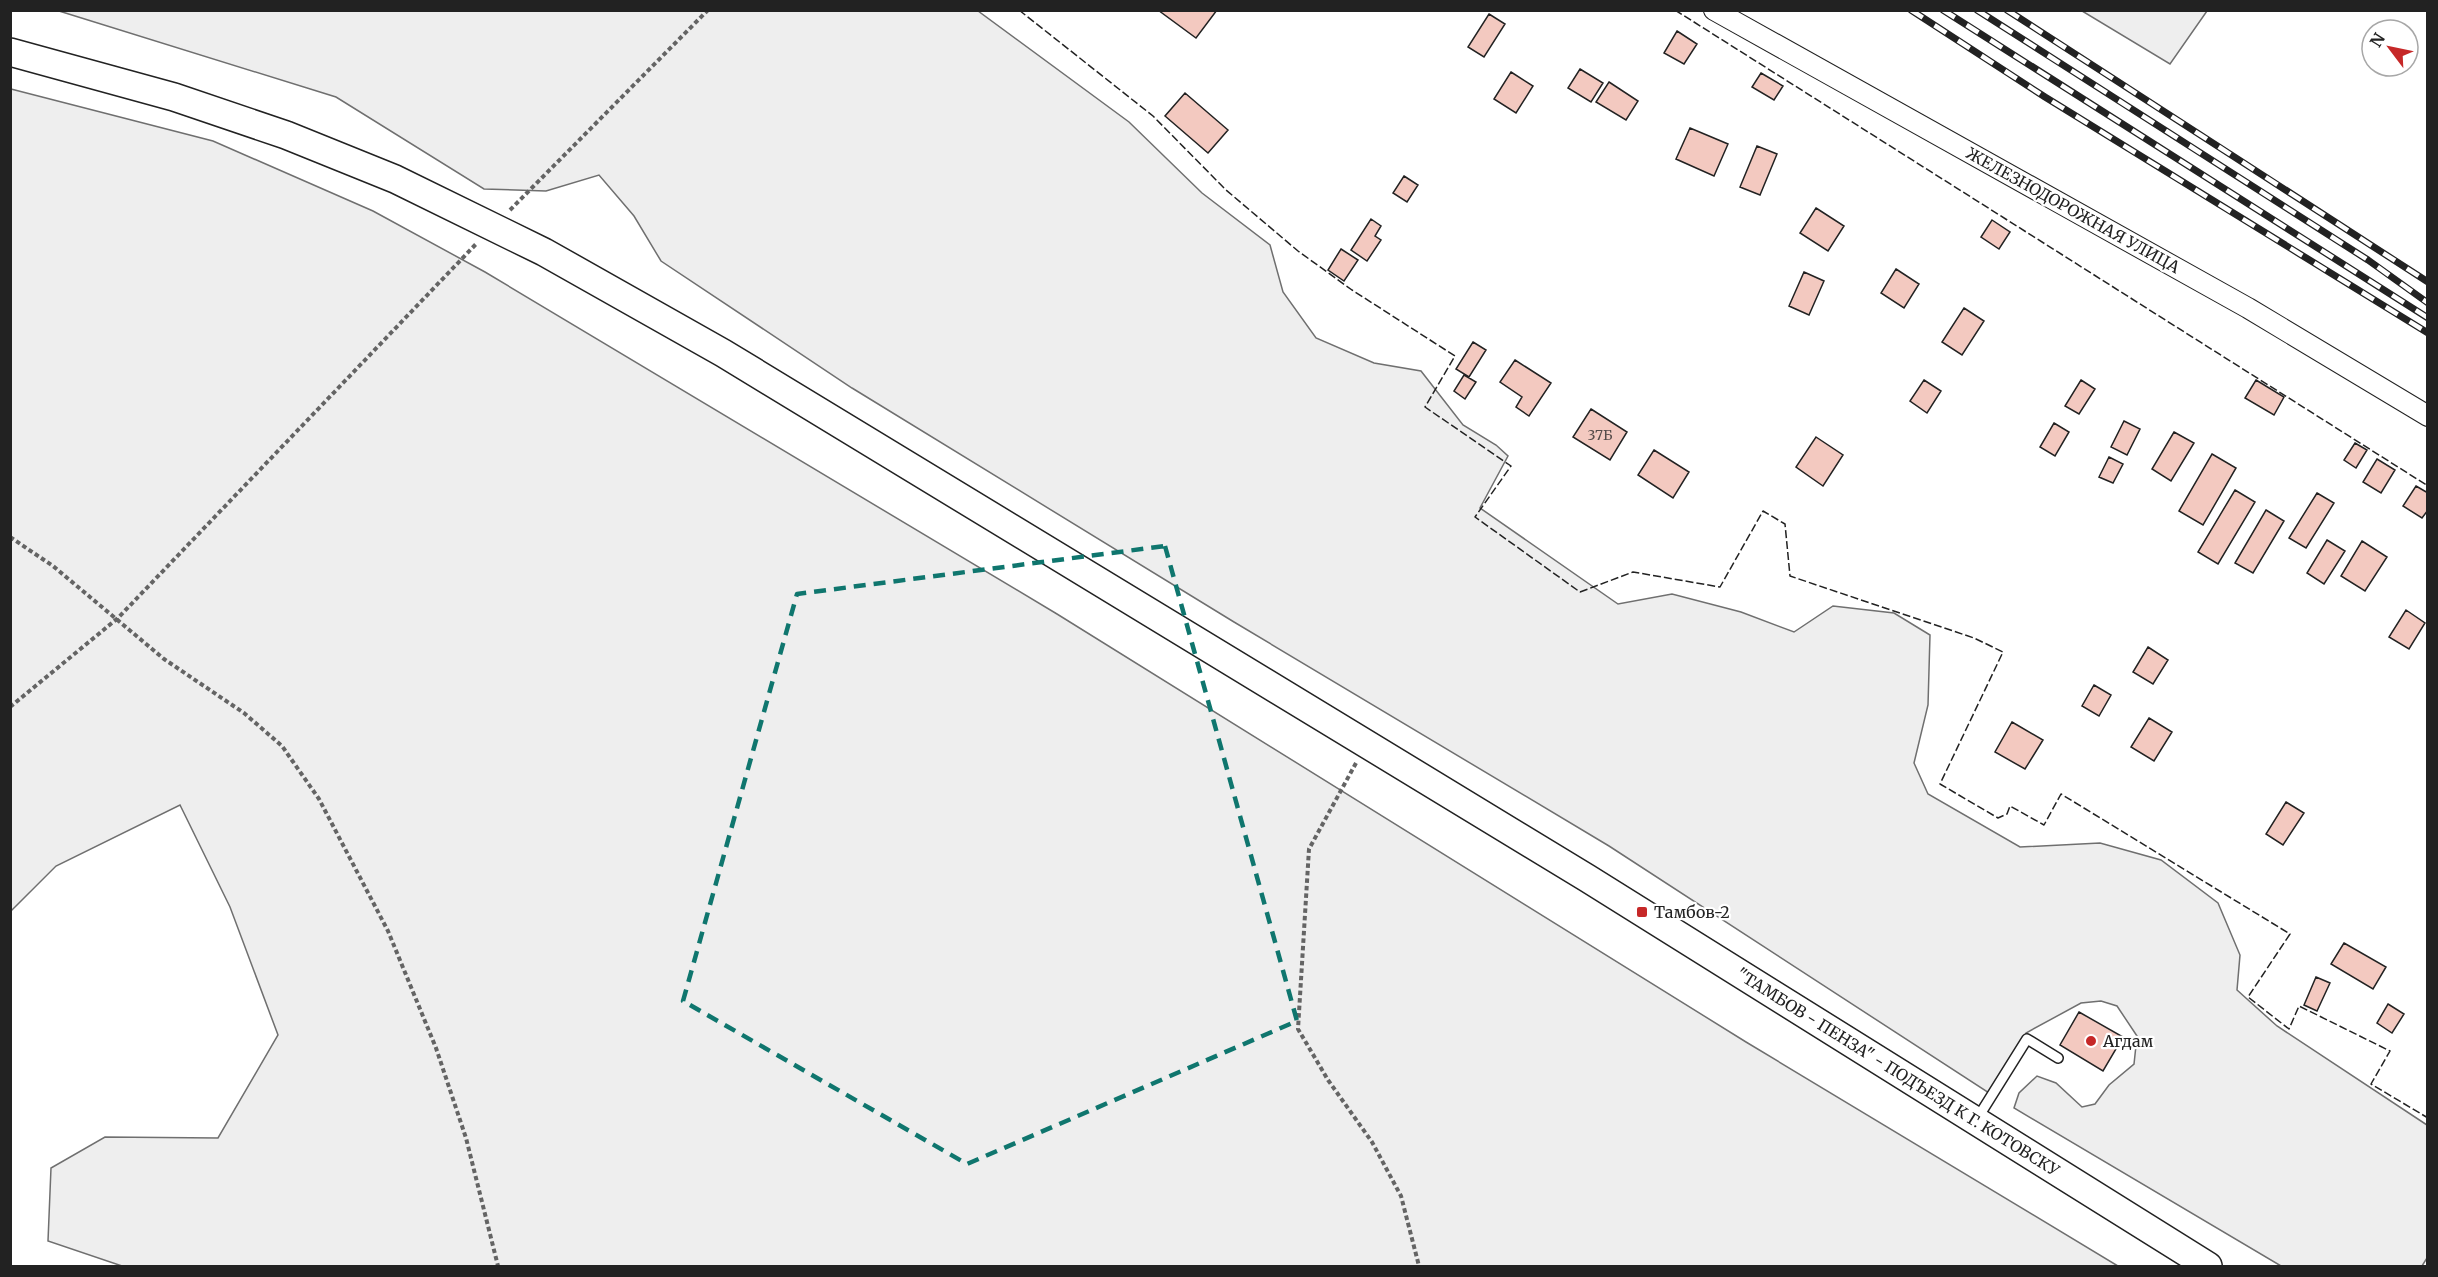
<svg xmlns="http://www.w3.org/2000/svg" width="2438" height="1277" viewBox="0 0 2438 1277" font-family="Merriweather,serif">
<rect width="100%" height="100%" fill="#fff"/>
<path fill="#eee" stroke="#6f6f6f" stroke-width="1.5" d="M59,11H978L1129,122L1202,193L1270,245L1283,292L1316,338L1374,363L1421,371L1463,425L1496,445L1508,456L1480,508L1618,604L1672,594L1741,612L1794,632L1833,606L1894,613L1930,635L1928,705L1914,763L1928,794L2020,847L2100,843L2161,860L2218,903L2240,955L2237,990L2277,1026L2427,1125V1258L2422,1266H2281L2014,1108L2019,1093L2037,1076L2056,1083L2082,1107L2095,1104L2109,1085L2134,1064L2137,1036L2117,1006L2101,1001L2081,1003L2026,1033L1989,1093L1609,846L1234,622L852,388L661,261L634,216L599,175L546,191L484,189L336,97Z
M2082,11H2207L2170,64Z
M11,89L213,141L373,211L485,272L1057,614L1746,1042L2118,1266H122L48,1241L51,1168L105,1137L218,1138L278,1035L230,907L180,805L56,866L11,911Z"/>
<path fill="#f3c9c0" stroke="#222" stroke-width="1.5" d="M1158,10H1217L1196,38Z
M1489,14L1505,24L1484,57L1468,47Z
M1677,31L1697,44L1684,64L1664,53Z
M1580,69L1603,83L1591,102L1568,88Z
M1511,72L1533,86L1516,113L1494,99Z
M1761,73L1783,86L1774,100L1752,87Z
M1609,82L1638,101L1626,120L1596,102Z
M1185,93L1228,130L1208,153L1165,116Z
M1690,128L1728,144L1714,176L1676,159Z
M1757,146L1777,154L1760,195L1740,187Z
M1404,176L1418,185L1407,202L1393,193Z
M1816,208L1844,226L1828,251L1800,233Z
M1371,219L1381,226L1375,236L1381,240L1367,261L1351,250Z
M1992,220L2010,232L1999,249L1981,237Z
M1341,249L1358,260L1344,281L1328,270Z
M1896,269L1919,284L1904,308L1881,293Z
M1804,272L1824,281L1809,315L1789,306Z
M1964,308L1984,321L1962,355L1942,342Z
M1473,342L1486,350L1469,377L1456,369Z
M1515,360L1551,383L1529,416L1516,407L1522,397L1500,382Z
M1464,375L1476,382L1465,399L1454,391Z
M1924,380L1941,391L1927,413L1910,401Z
M2081,380L2095,389L2079,414L2065,406Z
M2256,380L2284,397L2274,415L2245,398Z
M1591,409L1627,432L1610,460L1573,437Z
M2124,421L2140,429L2127,455L2111,447Z
M2054,423L2069,432L2055,456L2040,447Z
M2174,432L2194,443L2171,481L2152,469Z
M1816,437L1843,455L1823,486L1796,467Z
M2355,443L2367,450L2356,468L2344,460Z
M1654,450L1689,472L1673,498L1638,475Z
M2212,454L2236,468L2203,525L2179,511Z
M2109,457L2123,464L2113,483L2099,477Z
M2377,459L2395,470L2381,493L2363,482Z
M2416,486L2428,493V510L2422,518L2403,506Z
M2235,490L2255,502L2218,564L2198,552Z
M2317,493L2334,503L2306,548L2289,538Z
M2266,510L2284,521L2253,573L2235,563Z
M2327,540L2345,551L2324,584L2307,573Z
M2362,541L2387,557L2365,591L2341,576Z
M2406,610L2425,623L2409,649L2389,637Z
M2148,647L2168,660L2153,684L2133,672Z
M2094,685L2111,695L2099,716L2082,706Z
M2149,718L2172,732L2154,761L2131,747Z
M2012,722L2043,740L2025,769L1995,752Z
M2286,802L2304,813L2283,845L2266,834Z
M2344,943L2386,967L2373,989L2331,964Z
M2316,977L2330,983L2317,1011L2304,1005Z
M2388,1004L2404,1014L2392,1033L2377,1023Z
M2079,1012L2123,1037L2103,1071L2060,1045Z"/>
<g fill="none" stroke-linecap="round" stroke-linejoin="round">
<g stroke="#222" stroke-width="12">
<path id="lane" d="M1977,1119L2027,1039L2058,1058"/>
</g>
<g stroke="#222" stroke-width="22">
<path id="street" d="M1714,10L2248,308L2428,416"/>
</g>
<g stroke="#222" stroke-width="30">
<path id="secondary" d="M10,52L174,97L286,135L395,179L544,252L723,353L1587,878L2208,1266"/>
</g>
<path stroke="#646464" stroke-width="4" stroke-dasharray="4.5 3" stroke-linecap="butt" d="M510,210L708,10
M10,537L53,566L164,659L244,713L282,746L319,799L388,931L436,1048L466,1138L498,1266
M10,707L118,618L477,243
M1356,763L1309,849L1298,1029L1328,1080L1372,1142L1401,1196L1419,1266"/>
<use href="#lane" stroke="#fff" stroke-width="9"/>
<use href="#street" stroke="#fff" stroke-width="20"/>
<use href="#secondary" stroke="#fff" stroke-width="27"/>
<g stroke="#222" stroke-width="7">
<path id="rail" d="M1911,10L2045,97L2428,333
M1943,10L2428,318
M1977,10L2368,260L2428,303
M2007,10L2428,282"/>
</g>
<use href="#rail" stroke="#fff" stroke-width="4.5" stroke-dasharray="14" stroke-linecap="butt"/>
<path stroke="#222" stroke-width="1.5" stroke-dasharray="8 3" stroke-linecap="butt" d="M1019,10L1153,116L1226,190L1298,251L1352,290L1455,356L1425,407L1511,466L1475,517L1580,592L1633,572L1720,587L1763,511L1785,524L1790,576L1974,638L2003,652L1940,784L1998,818L2007,814L2010,806L2044,825L2061,794L2290,934L2248,997L2289,1029L2299,1006L2390,1051L2371,1084L2428,1118
M1675,10L2428,486"/>
</g>
<path fill="none" stroke="#0f766e" stroke-width="4.5" stroke-dasharray="12 8" stroke-linejoin="round" d="M1165,546L1297,1021L967,1164L683,1001L797,594Z"/>
<g fill="#c62828" stroke="#fff" stroke-width="2">
<rect x="1636" y="906" width="12" height="12" rx="3"/>
<circle cx="2091" cy="1041" r="6"/>
</g>
<g text-anchor="middle" stroke-width="4.5" stroke-linejoin="round" paint-order="stroke">
<g font-size="14" fill="#564c4a">
<text x="1600" y="440">37Б</text>
</g>
<g font-size="16" fill="#222" stroke="#fff">
<text transform="translate(2073 210) rotate(29)" y="6">ЖЕЛЕЗНОДОРОЖНАЯ УЛИЦА</text>
<text transform="translate(1898 1072) rotate(32)" y="6">"ТАМБОВ - ПЕНЗА" - ПОДЪЕЗД К Г. КОТОВСКУ</text>
</g>
<g font-size="16" fill="#222" stroke="#fff" text-anchor="start">
<text x="1654" y="918">Тамбов-2</text>
<text x="2103" y="1047">Агдам</text>
</g>
</g>
<rect width="2438" height="1277" fill="none" stroke="#222222" stroke-width="24"/>
<g transform="translate(2390 48) rotate(302)"><circle r="28" fill="#ffffff" stroke="#a7a7a7" stroke-width="1.5"/>
<path d="M0-4.5L10 22L0 15L-10 22Z" fill="#c62828"/>
<text y="-9" font-size="16" font-weight="bold" text-anchor="middle" fill="#222222">N</text>
</g>
</svg>
